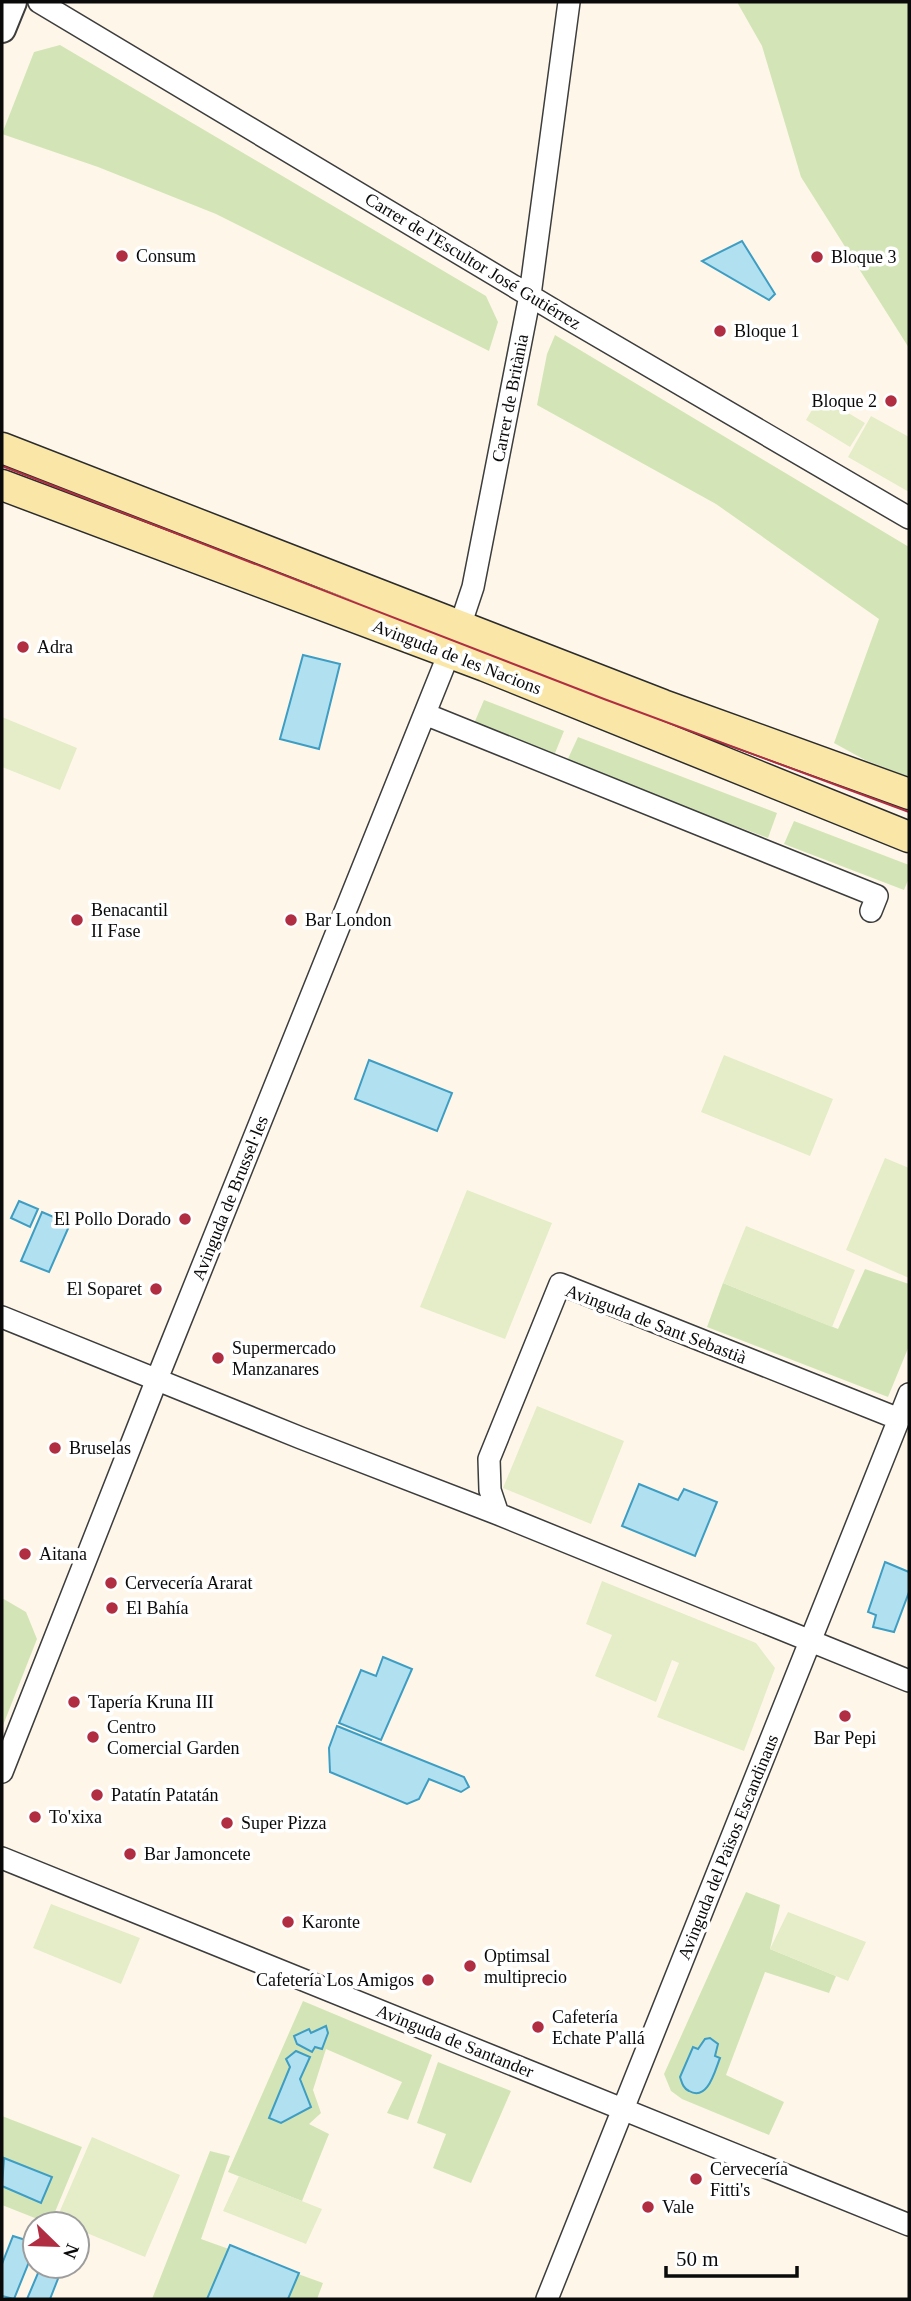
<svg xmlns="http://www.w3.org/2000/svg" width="911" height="2301" viewBox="0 0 911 2301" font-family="'Times New Roman',serif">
<rect width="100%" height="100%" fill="#fef7e9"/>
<path fill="#d3e5b6" d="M737,2H909V348L801,177L762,46Z
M60,45L486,296L498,322L489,351L216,214L98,167L2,134L34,52Z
M555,335L909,547V777L865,760L834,743L879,619L716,504L537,405L547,354Z
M484,700L564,731L553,758L473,726Z
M578,737L777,813L768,838L566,763Z
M794,821L909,865V878L904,890L784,844Z
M865,1269L909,1284V1346L888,1397L707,1327L723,1283L838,1329Z
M2,1598L26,1612L37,1639L2,1728Z
M746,1892L780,1905L770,1949L836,1976L829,1993L765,1972L726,2075L784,2102L769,2135L682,2099L671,2091L664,2074Z
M303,2001L432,2055L408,2120L387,2113L402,2082L326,2049L313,2090L321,2113L309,2124L329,2134L302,2201L228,2172Z
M438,2062L511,2091L471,2183L433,2168L446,2134L417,2123Z
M2,2116L82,2147L50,2224L2,2205Z
M210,2151L230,2156L201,2239L323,2283L317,2299H152Z"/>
<path fill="#e4edc7" d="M820,396L865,423L850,447L806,420Z
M871,416L909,437V492L848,457Z
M2,717L77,748L60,790L2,767Z
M724,1055L833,1099L810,1156L701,1112Z
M885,1158L909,1168V1278L846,1250Z
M467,1190L552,1223L505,1339L420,1307Z
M746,1226L855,1270L832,1327L723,1283Z
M537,1406L624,1441L591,1524L503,1488Z
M602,1581L756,1643L775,1668L744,1751L657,1717L679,1663L672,1660L656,1702L595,1676L612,1635L586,1624Z
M51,1904L140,1938L121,1984L33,1948Z
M788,1912L866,1942L848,1981L770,1949Z
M92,2137L180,2175L145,2257L77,2229V2224H66L56,2220Z
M239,2176L322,2209L306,2244L223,2211Z"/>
<path fill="#b1e1f1" stroke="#3d9dc3" stroke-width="2" d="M742,241L775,294L769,300L702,261Z
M303,655L340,664L319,749L280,739Z
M369,1060L452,1093L437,1131L355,1099Z
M19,1201L38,1209L30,1227L11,1218Z
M42,1212L70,1224L49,1272L21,1261Z
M639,1484L678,1500L684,1489L717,1502L695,1556L622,1526Z
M885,1562L909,1572V1592L894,1632L873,1627L876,1615L868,1612Z
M383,1657L412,1669L381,1740L339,1723L361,1670L376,1676Z
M337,1726L464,1777L469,1787L461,1792L429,1779L419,1799L407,1804L330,1772L329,1748Z
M326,2026L328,2033L322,2049L315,2047L312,2052L297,2044L294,2036L309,2029L311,2033Z
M710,2038L718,2044L715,2056L720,2058C715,2070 708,2102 689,2091C683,2088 682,2083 680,2077L693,2047L698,2049L705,2039Z
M296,2051L310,2057L300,2079L311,2107L281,2123L269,2118L290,2067L286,2059Z
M4,2158L52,2177L41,2203L2,2186Z
M13,2236L35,2243V2247L14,2299L2,2296V2264Z
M230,2245L299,2273L288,2299H207Z
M41,2266H63L50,2299H27Z"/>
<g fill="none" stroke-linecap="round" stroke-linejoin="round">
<g stroke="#3d3d3d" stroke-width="24">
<path id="minor" d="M39,2L567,318L909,518
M425,714L877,896L871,911
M2,1317L301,1438L498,1514L909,1681
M498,1514L490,1490L489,1459L560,1284L899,1419
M2,1772L157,1379L460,626L473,587L530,295L569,2
M2,1858L909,2225
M547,2299L909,1394"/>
</g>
<g stroke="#3d3d3d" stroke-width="30">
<path id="tertiary" d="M2,29L13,2"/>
</g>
<g stroke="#2c2c2c" stroke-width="33">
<path id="secondary" d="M2,448L663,705L909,794
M2,485L485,666L909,837"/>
</g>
<use href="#minor" stroke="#fff" stroke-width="21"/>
<use href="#tertiary" stroke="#fff" stroke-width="26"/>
<use href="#secondary" stroke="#fae7a8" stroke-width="30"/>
<path stroke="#b02d42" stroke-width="2" d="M2,466L604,699L909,812"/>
</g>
<g fill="#b02d42" stroke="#fff" stroke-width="2.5">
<circle cx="122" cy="256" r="7"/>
<circle cx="817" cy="257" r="7"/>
<circle cx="720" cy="331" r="7"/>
<circle cx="891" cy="401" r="7"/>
<circle cx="23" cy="647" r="7"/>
<circle cx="77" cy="920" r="7"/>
<circle cx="291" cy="920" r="7"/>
<circle cx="185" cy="1219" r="7"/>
<circle cx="156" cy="1289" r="7"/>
<circle cx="218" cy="1358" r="7"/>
<circle cx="55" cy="1448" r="7"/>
<circle cx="25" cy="1554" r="7"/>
<circle cx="111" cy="1583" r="7"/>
<circle cx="112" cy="1608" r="7"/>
<circle cx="74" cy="1702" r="7"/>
<circle cx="845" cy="1716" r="7"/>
<circle cx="93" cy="1737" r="7"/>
<circle cx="97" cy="1795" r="7"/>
<circle cx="35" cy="1817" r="7"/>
<circle cx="227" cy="1823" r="7"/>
<circle cx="130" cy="1854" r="7"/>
<circle cx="288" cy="1922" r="7"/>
<circle cx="470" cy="1966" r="7"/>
<circle cx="428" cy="1980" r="7"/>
<circle cx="538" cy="2027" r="7"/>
<circle cx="696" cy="2179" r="7"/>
<circle cx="648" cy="2207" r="7"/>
</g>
<g text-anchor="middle" stroke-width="7" stroke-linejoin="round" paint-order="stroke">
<g font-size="18" fill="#0a0a0a" stroke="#fff" text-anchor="start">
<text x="136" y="262">Consum</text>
<text x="831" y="263">Bloque 3</text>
<text x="734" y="337">Bloque 1</text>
<text x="877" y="407" text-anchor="end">Bloque 2</text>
<text x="37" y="653">Adra</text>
<text x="91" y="916">Benacantil<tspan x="91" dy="21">II Fase</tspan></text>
<text x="305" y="926">Bar London</text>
<text x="171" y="1225" text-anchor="end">El Pollo Dorado</text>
<text x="142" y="1295" text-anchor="end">El Soparet</text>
<text x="232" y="1354">Supermercado<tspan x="232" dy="21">Manzanares</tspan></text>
<text x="69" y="1454">Bruselas</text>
<text x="39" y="1560">Aitana</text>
<text x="125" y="1589">Cervecería Ararat</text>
<text x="126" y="1614">El Bahía</text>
<text x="88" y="1708">Tapería Kruna III</text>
<text x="107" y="1733">Centro<tspan x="107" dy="21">Comercial Garden</tspan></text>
<text x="845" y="1744" text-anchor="middle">Bar Pepi</text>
<text x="111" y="1801">Patatín Patatán</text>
<text x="49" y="1823">To'xixa</text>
<text x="241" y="1829">Super Pizza</text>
<text x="144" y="1860">Bar Jamoncete</text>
<text x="302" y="1928">Karonte</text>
<text x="484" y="1962">Optimsal<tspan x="484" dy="21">multiprecio</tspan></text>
<text x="414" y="1986" text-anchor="end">Cafetería Los Amigos</text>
<text x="552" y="2023">Cafetería<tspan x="552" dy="21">Echate P'allá</tspan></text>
<text x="710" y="2175">Cervecería<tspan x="710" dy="21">Fitti's</tspan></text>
<text x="662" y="2213">Vale</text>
</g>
<g font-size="18" fill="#0a0a0a" stroke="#fff">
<text transform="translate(473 261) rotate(31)" y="6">Carrer de l'Escultor José Gutiérrez</text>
<text transform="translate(510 398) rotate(-79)" y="6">Carrer de Britània</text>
<text transform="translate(457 657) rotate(21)" y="6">Avinguda de les Nacions</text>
<text transform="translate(230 1198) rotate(-68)" y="6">Avinguda de Brussel·les</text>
<text transform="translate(656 1324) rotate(21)" y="6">Avinguda de Sant Sebastià</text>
<text transform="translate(728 1847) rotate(-68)" y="6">Avinguda del Països Escandinaus</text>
<text transform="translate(455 2041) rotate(22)" y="6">Avinguda de Santander</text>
</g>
</g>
<rect width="911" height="2301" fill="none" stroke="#0a0a0a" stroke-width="7"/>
<g transform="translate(56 2245) rotate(113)"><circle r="33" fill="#ffffff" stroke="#9d9d9d" stroke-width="2"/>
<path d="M0-5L12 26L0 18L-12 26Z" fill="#b02d42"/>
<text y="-10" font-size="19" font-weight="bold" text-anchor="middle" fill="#0a0a0a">N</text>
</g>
<path d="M666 2266v10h131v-10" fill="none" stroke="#0a0a0a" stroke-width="3.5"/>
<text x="676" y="2266" font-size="21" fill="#0a0a0a" stroke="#ffffff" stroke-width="5" paint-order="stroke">50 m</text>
</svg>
